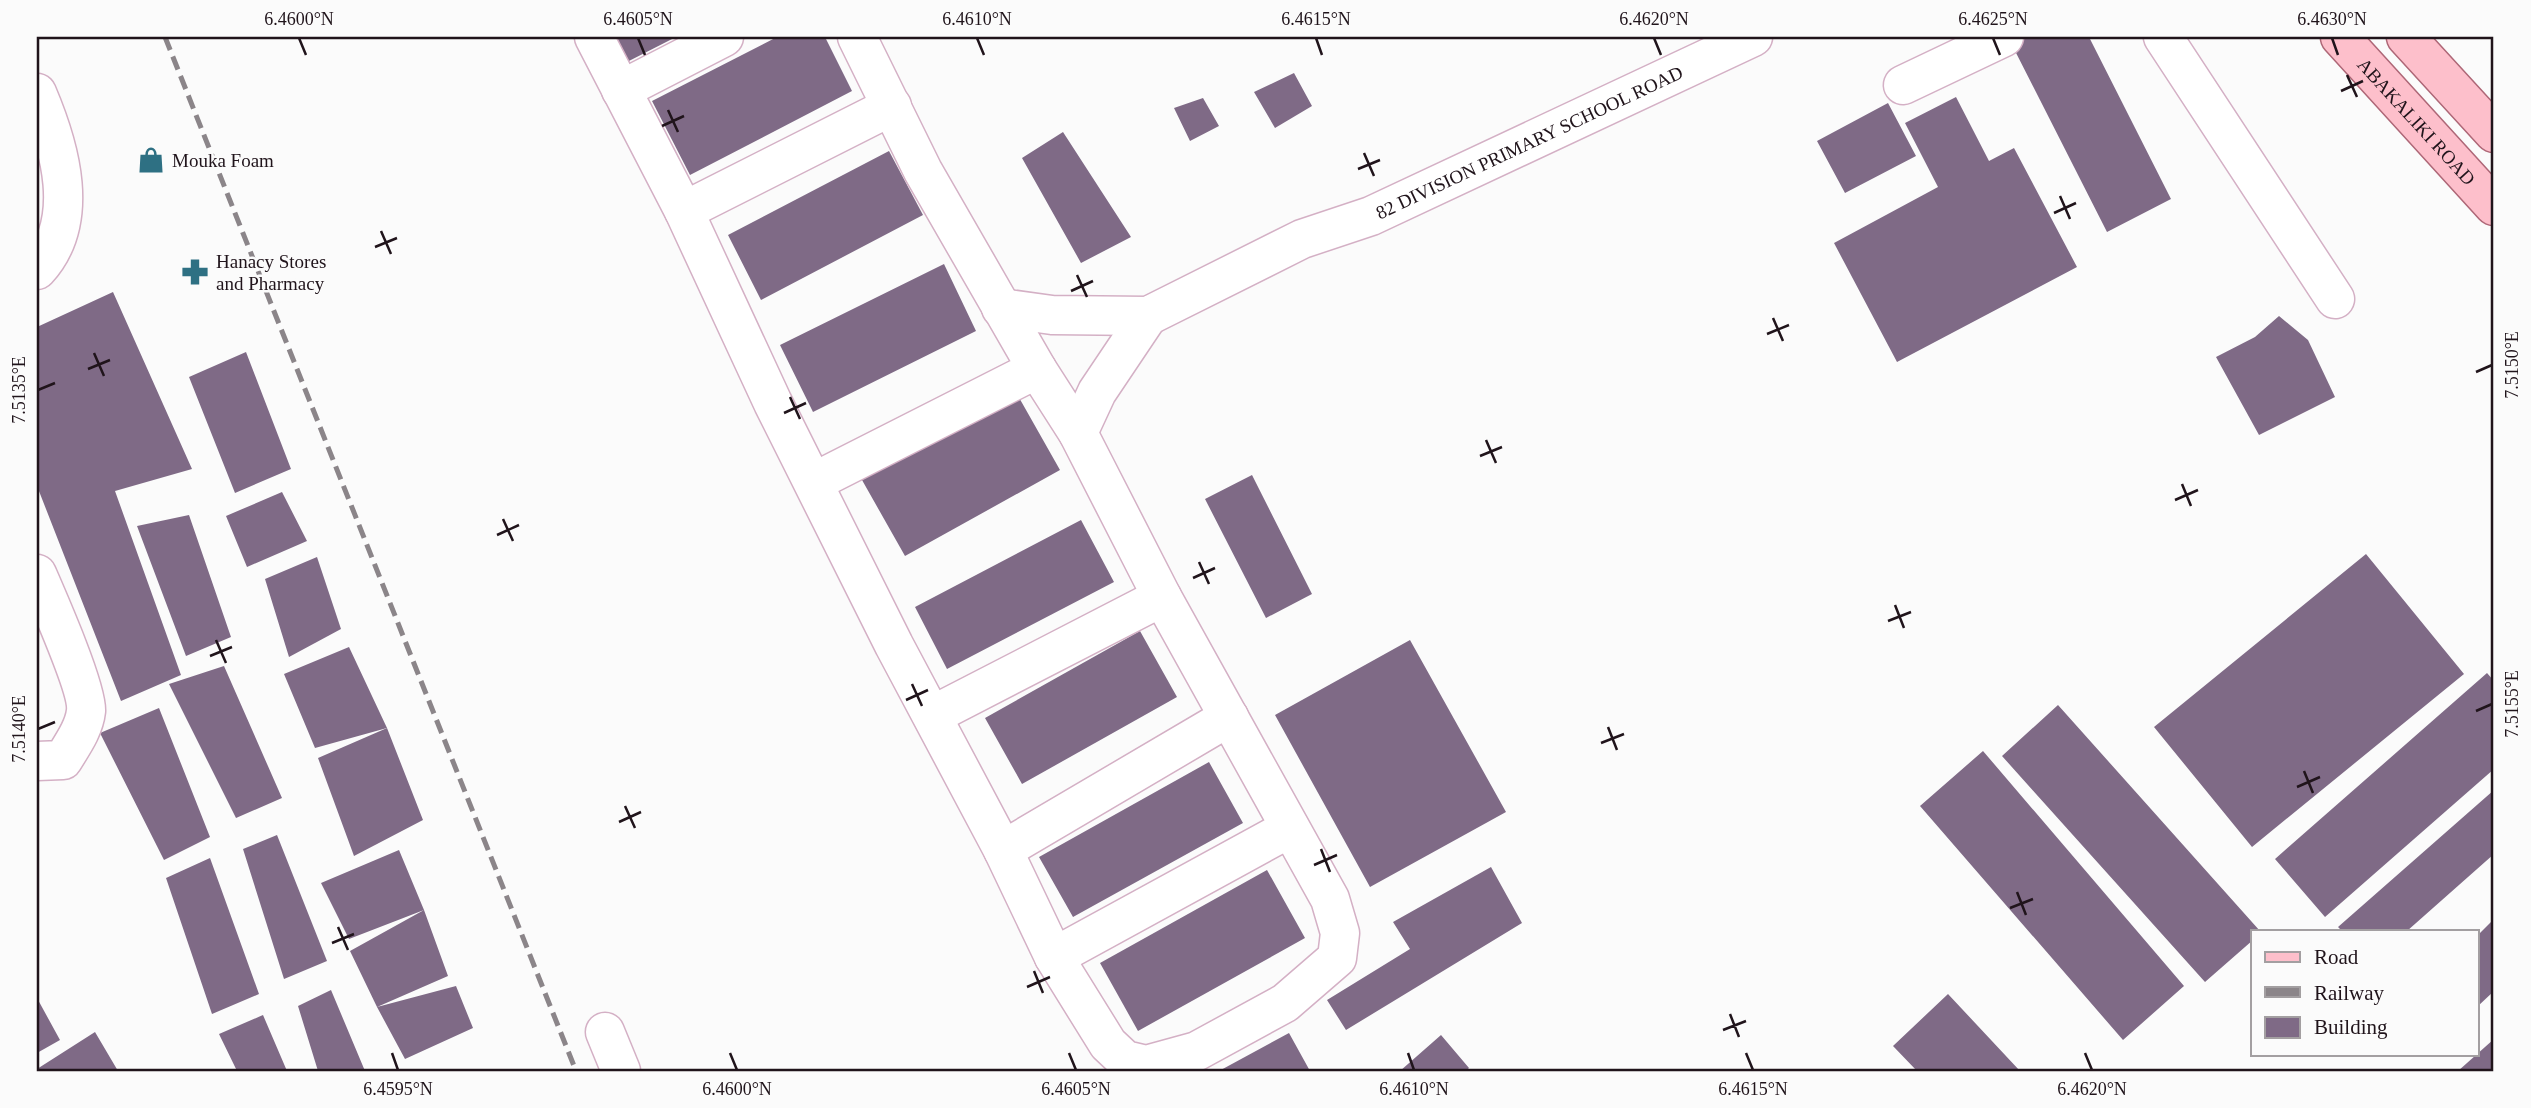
<svg xmlns="http://www.w3.org/2000/svg" width="2531" height="1108" viewBox="0 0 2531 1108" font-family="'Times New Roman',serif">
<rect width="100%" height="100%" fill="#fbfbfb"/>
<path fill="#7f6a86" d="M612,37H676L625,63Z
M777,37H825L852,91L690,175L652,101Z
M2024,37H2089L2171,199L2107,232L2011,43Z
M1294,73L1312,106L1275,128L1254,92Z
M1956,97L1989,161L2014,148L2077,267L1897,362L1834,243L1938,187L1905,123Z
M1203,98L1219,126L1190,141L1174,108Z
M1888,103L1916,156L1845,193L1817,141Z
M1063,132L1131,237L1081,263L1022,158Z
M889,151L923,215L761,300L728,235Z
M944,264L976,331L813,412L780,345Z
M113,292L192,469L115,491L181,675L121,701L37,486V327Z
M2279,316L2308,340L2335,397L2259,435L2216,357L2255,337Z
M246,352L291,469L235,493L189,377Z
M1017,394L1060,470L905,556L862,480Z
M1252,475L1312,594L1266,618L1205,499Z
M282,492L307,541L247,567L226,516Z
M189,515L231,637L186,656L137,526Z
M1081,520L1114,582L947,669L915,607Z
M2366,554L2464,674L2252,847L2154,727Z
M317,557L341,629L289,657L265,579Z
M1140,631L1177,697L1022,784L985,718Z
M1410,640L1506,812L1370,887L1275,715Z
M349,647L387,728L315,748L284,674Z
M224,666L282,798L236,818L169,684Z
M2487,673L2494,681V769L2325,917L2275,859Z
M2058,705L2260,931H2253V940L2205,982L2002,756Z
M159,708L210,837L164,860L100,733Z
M387,728L423,820L354,856L318,758Z
M1983,751L2184,986L2123,1040L1920,806Z
M1209,762L1243,823L1073,917L1039,857Z
M2494,790V854L2407,931H2342L2338,927Z
M277,835L327,961L284,979L243,849Z
M399,850L424,910L349,939L321,883Z
M210,858L259,994L212,1014L166,878Z
M1491,867L1522,923L1346,1030L1327,1000L1410,949L1393,922Z
M1267,870L1305,938L1138,1031L1100,963Z
M424,910L448,976L377,1007L350,951Z
M2494,919V991L2477,1007V936Z
M456,986L473,1028L405,1059L377,1007Z
M331,990L365,1071H318L298,1006Z
M1948,994L2020,1071H1917L1893,1046Z
M37,998L60,1040L37,1053Z
M263,1015L287,1071H237L219,1034Z
M95,1032L118,1071H37V1069Z
M1289,1033L1310,1071H1219Z
M1441,1035L1469,1068L1466,1071H1400Z
M2494,1039V1071H2458Z"/>
<g fill="none" stroke-linecap="round" stroke-linejoin="round">
<g stroke="#d4b0c5" stroke-width="41">
<g id="minor">
<path d="M594,37L684,211L773,403L894,645L1003,850L1054,957L1108,1044L1125,1060L1146,1065L1197,1051L1285,1003L1337,958L1340,933L1330,899L1162,597L1078,433L1037,369"/>
<path d="M2163,37L2335,299"/>
<path d="M1903,85L2004,37"/>
<path d="M621,90L724,37"/>
<path d="M37,93C60,147 82,221 37,270"/>
<path d="M684,211L892,106"/>
<path id="s1" d="M1001,308L1052,315L1148,316L1302,239L1371,216L1753,37"/>
<path d="M1078,433L1097,392L1148,316"/>
<path d="M814,482L1037,369L923,171L857,37"/>
<path d="M37,574C47,597 88,690 86,711C84,729 72,745 63,760L37,761"/>
<path d="M933,715L1162,597"/>
<path d="M1003,850L1229,717"/>
<path d="M1054,957L1290,828"/>
<path d="M605,1032L621,1071"/>
</g>
</g>
<g stroke="#ae6777" stroke-width="41">
<g id="major">
<path id="s2" d="M2340,37L2494,206"/>
<path d="M2406,37L2494,133"/>
</g>
</g>
<use href="#minor" stroke="#fff" stroke-width="38"/>
<use href="#major" stroke="#fdbfcb" stroke-width="38"/>
<path stroke="#8b8589" stroke-width="5" stroke-dasharray="14 7" stroke-linecap="butt" d="M165,37L576,1071"/>
</g>
<path fill="none" stroke="#20141b" stroke-width="2.5" d="M299,38L306,55M638,38L645,55M977,38L984,55M1316,38L1322,55M1654,38L1661,55M1993,38L2000,55M2332,38L2338,55M2347,75L2357,97M2341,91L2363,81M668,110L678,132M662,126L684,116M1364,153L1374,176M1358,169L1380,160M2060,196L2070,219M2054,213L2076,203M381,231L391,254M375,247L397,238M1077,275L1087,297M1071,291L1093,281M1773,318L1783,341M1767,334L1789,325M94,353L104,376M88,369L110,360M2476,372L2492,365M38,390L55,383M790,397L800,419M784,413L806,403M1486,440L1496,463M1480,456L1502,447M2182,484L2191,506M2175,500L2198,490M503,519L513,541M497,535L519,525M1199,562L1209,584M1193,578L1215,568M1895,605L1904,628M1888,621L1911,612M216,640L226,663M210,656L232,647M912,684L922,706M906,700L928,690M2476,711L2492,704M1608,727L1617,750M38,729L55,722M1601,743L1624,734M2304,771L2313,793M2297,787L2320,777M625,806L635,828M619,822L641,812M1321,849L1330,872M1314,865L1337,855M2017,892L2026,915M2010,908L2033,899M338,927L348,950M332,943L354,934M1034,971L1043,993M1027,987L1050,977M1730,1014L1739,1037M1723,1030L1746,1021M392,1053L398,1070M730,1053L737,1070M1069,1053L1076,1070M1408,1053L1414,1070M1746,1053L1753,1070M2085,1053L2092,1070"/>
<defs>
<g id="shop-bare" transform="scale(2.1)"><path d="M-5-2.5h2.3a2.7 3.5 0 0 1 5.4 0H5L5.5 6h-11ZM-1.5-2.5h3a1.5 2.3 0 0 0-3 0Z" fill="#2e7083" stroke="#fbfbfb" stroke-width="2.5" paint-order="stroke"/></g>
<g id="pharmacy-bare" transform="scale(2.1)"><path d="M-2-6h4v4h4v4h-4v4h-4v-4h-4v-4h4Z" fill="#2e7083" stroke="#fbfbfb" stroke-width="2.5" paint-order="stroke"/></g>
</defs>
<g fill-rule="evenodd">
<use href="#shop-bare" x="151" y="160"/>
<use href="#pharmacy-bare" x="195" y="272"/>
</g>
<g text-anchor="middle" stroke-width="5" stroke-linejoin="round" paint-order="stroke">
<g font-size="19" fill="#20141b" stroke="#fbfbfb">
<text dy="7" stroke="none"><textPath href="#s2" startOffset="114">ABAKALIKI ROAD</textPath></text>
<text dy="7" stroke="none"><textPath href="#s1" startOffset="567">82 DIVISION PRIMARY SCHOOL ROAD</textPath></text>
</g>
<g font-size="19" fill="#20141b" stroke="#fbfbfb" text-anchor="start">
<text x="172" y="167">Mouka Foam</text>
<text x="216" y="268">Hanacy Stores<tspan x="216" dy="22">and Pharmacy</tspan></text>
</g>
</g>
<rect width="2531" height="1108" fill="none" stroke="#fbfbfb" stroke-width="77"/>
<rect x="2251" y="930" width="228" height="126" fill="#fbfbfb" stroke="#a39fa1" stroke-width="2"/>
<rect x="2265" y="952" width="35" height="10" fill="#fdbfcb" stroke="#a39fa1" stroke-width="2"/>
<text x="2314" y="964" font-size="21" fill="#20141b">Road</text>
<rect x="2265" y="987" width="35" height="10" fill="#8b8589" stroke="#a39fa1" stroke-width="2"/>
<text x="2314" y="1000" font-size="21" fill="#20141b">Railway</text>
<rect x="2265" y="1017" width="35" height="21" fill="#7f6a86" stroke="#a39fa1" stroke-width="2"/>
<text x="2314" y="1034" font-size="21" fill="#20141b">Building</text>
<rect x="38" y="38" width="2454" height="1032" fill="none" stroke="#20141b" stroke-width="2.5"/>
<g font-size="18" text-anchor="middle" fill="#20141b">
<text x="299" y="25">6.4600°N</text>
<text x="638" y="25">6.4605°N</text>
<text x="977" y="25">6.4610°N</text>
<text x="1316" y="25">6.4615°N</text>
<text x="1654" y="25">6.4620°N</text>
<text x="1993" y="25">6.4625°N</text>
<text x="2332" y="25">6.4630°N</text>
<text transform="translate(2512 365) rotate(-90)" y="6">7.5150°E</text>
<text transform="translate(19 390) rotate(-90)" y="6">7.5135°E</text>
<text transform="translate(2512 704) rotate(-90)" y="6">7.5155°E</text>
<text transform="translate(19 729) rotate(-90)" y="6">7.5140°E</text>
<text x="398" y="1095">6.4595°N</text>
<text x="737" y="1095">6.4600°N</text>
<text x="1076" y="1095">6.4605°N</text>
<text x="1414" y="1095">6.4610°N</text>
<text x="1753" y="1095">6.4615°N</text>
<text x="2092" y="1095">6.4620°N</text>
</g>
</svg>
